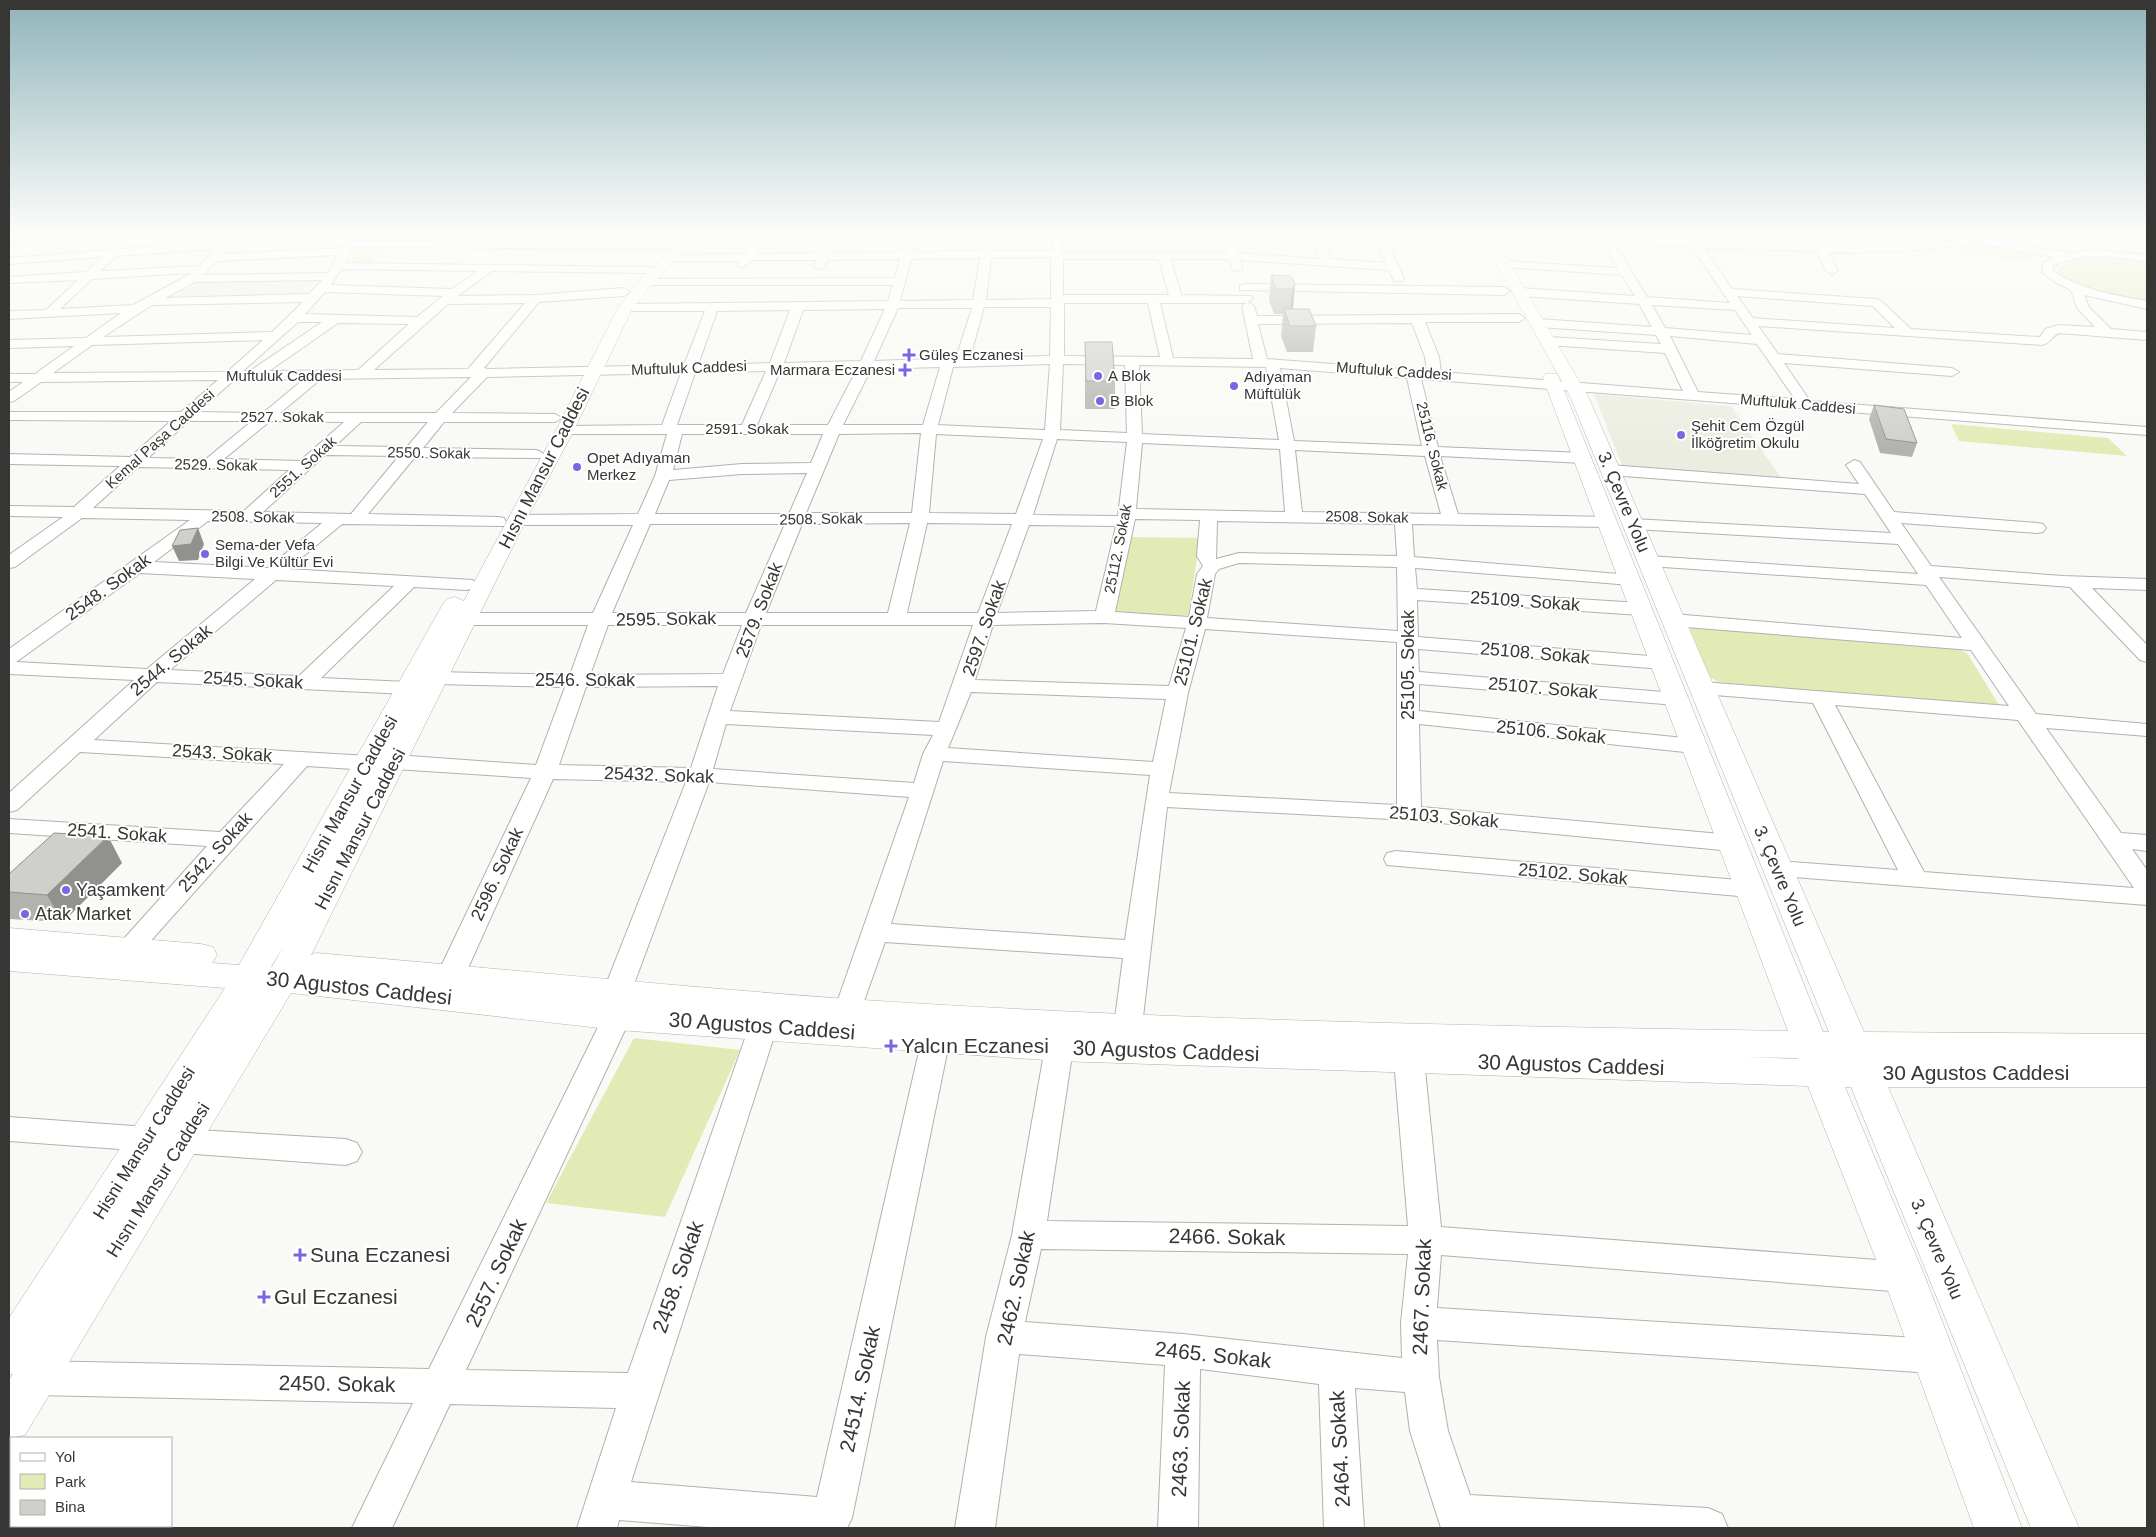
<svg xmlns="http://www.w3.org/2000/svg" width="2156" height="1537" viewBox="0 0 2156 1537" font-family="Arial,sans-serif">
<rect width="100%" height="100%" fill="#f9faf5"/>
<path fill="#ebede1" d="M318,279L301,299L166,300L200,281Z
M1594,394L1731,406L1782,479L1622,465Z"/>
<path fill="#e2ebb6" d="M1973,244L2038,251L2040,252L2026,260L1959,254L1956,248Z
M389,245L370,263L348,264L359,246Z
M2087,258L2147,261V303C2121,298 2071,293 2057,269L2066,262Z
M1951,424L2108,438L2127,456L1959,441Z
M1128,537L1200,538L1188,617L1110,614Z
M1699,627L1954,647L1967,653L1999,705L1982,706L1718,682L1710,677L1690,629Z
M634,1038L740,1050L665,1217L546,1203Z"/>
<g fill="none" stroke-linecap="round" stroke-linejoin="round">
<g stroke="#b1b2ad" stroke-width="2">
<path id="minor" d="M39,234H71L66,237L9,243V237Z
M121,234H131L121,249L221,242L228,234H238L223,254L342,248L350,234H360L357,241L673,243L678,246L673,249L353,247L345,263L649,267L655,270L649,273L492,271L458,296L535,295L624,288L630,292L624,296L539,302L484,368L488,369L684,365L705,311H621L619,308L621,305L625,304L888,301L893,285H646L640,282L646,279L895,278L900,259L828,260L823,268L819,269L813,266L817,260H752L742,268L736,265L740,261H672L666,258L672,255L745,254L763,234H773L757,254L820,253L830,234H840L831,253L902,252L907,234H917L913,252L981,251L984,234H994L992,251H1052V234H1062V253H1227L1221,234H1231L1238,253L1320,259L1311,234H1321L1331,259L1386,263L1374,234H1384L1404,279L1402,281H1394L1389,270L1240,260L1243,268L1237,271L1233,270L1229,259H1171L1181,295L1251,296L1253,299L1248,302L1254,306L1257,316L1519,314L1525,318L1519,322H1425L1439,357L1441,372L1683,391L1665,353L1549,345L1543,341L1549,337L1661,344L1656,335L1539,327L1533,323L1539,319L1652,327L1639,304L1521,296L1515,292L1521,288L1635,296L1622,275L1505,267L1499,264L1505,261L1618,268L1604,244L1486,237L1481,234H1535L1868,247L1939,243L1994,234H2016L2015,236L1995,240L2070,253L2096,250L2147,255V261C2116,258 2082,251 2053,266V271C2082,290 2114,295 2147,301V309L2084,295L2089,307L2111,329L2147,332V340L2059,333C2052,336 2051,343 2042,345L1758,326L1778,354L1952,368L1959,372L1952,376L1784,363L1810,401L2147,427V435L1421,379L1438,447L1583,453L1591,458L1583,463L1440,456L1458,514L1608,517L1614,518L1616,522L1614,526L1608,527L1412,524L1414,557L1631,575L1637,576L1640,580L1637,584L1631,585L1415,568L1417,589L1641,603L1648,605L1650,609L1648,613L1641,615L1417,600L1418,637L1662,657L1669,659L1672,663L1669,667L1662,669L1418,649L1419,672L1676,693L1683,695L1686,699L1683,703L1676,705L1419,684V711L1694,739L1702,741L1705,746L1702,751L1694,753L1419,724L1421,807L1732,835L1741,838L1744,843L1741,848L1732,851L1409,820L1167,807L1142,1026L1138,1033L1128,1036L1118,1033L1114,1026L1123,958L885,942L858,1018L848,1021L838,1018L834,1011L909,797L709,782L631,992L627,999L617,1002L607,999L603,992L686,782L553,779L464,977L460,984L450,987L440,984L436,977L531,778L395,769L387,767L384,762L387,757L395,755L536,765L565,687L437,684L430,682L427,678L430,674L437,672L570,675L588,625H467L460,623L457,619L460,615L467,613H593L633,525H516L510,524L508,520L510,516L516,515L638,514L655,476L667,434H565L558,430L565,426L662,425L681,373L487,377L452,413L555,414L562,418L555,422H444L423,448L536,450L541,452L544,455L541,458L415,457L368,514L498,517L504,518L506,522L504,526L342,524L288,569L473,580L476,584L473,588L467,590L414,587L321,678L407,682L414,684L417,688L414,692L407,694L157,682L94,740L369,756L377,758L380,763L377,768L369,770L307,766L139,954L130,957L121,954L117,948L121,942L207,846L9,833V819L220,832L284,764L80,752L17,810L9,812V793L134,680L9,674V649L190,520L82,518L15,567L9,568V555L63,517L9,516V506L74,507L120,466L9,464V454L130,457L171,421L9,420V412H181L218,380L41,382L14,401L9,402V392L23,382H9V374H35L74,346L9,348V340L86,338L121,313L9,319V311L46,310L78,280L9,283V277L86,272L102,257L9,264V258L109,250ZM1984,242L1989,245L2055,257L2043,263L2042,272L2055,282L2071,290L2077,308L2095,327L2058,325L2045,329L2040,337L1911,329L1880,300L1876,299L1732,289L1704,248L1816,251L1826,271L1832,274L1838,271L1828,252C1880,254 1932,250 1984,242ZM1615,244L1692,247L1730,303L1647,297ZM215,249L200,266L100,271L116,256ZM338,255L328,273L203,275L217,261ZM1051,257V299L986,300L991,258ZM980,258L973,300L900,301L911,259ZM1063,259H1159L1169,295H1063ZM341,269L478,271L452,289L331,285ZM192,273L133,305L60,309L92,279ZM322,280L309,294L165,298L195,282ZM325,292L443,296L417,317L305,314ZM1737,296L1873,306L1895,328L1753,318ZM303,302L272,332L103,337L152,305ZM525,303L468,369L374,370L448,304ZM1064,303H1148L1160,357L1064,356ZM1160,303H1247L1242,306L1253,359L1173,358ZM1652,305L1735,310L1752,335L1665,328ZM984,307H1051L1050,356L970,358ZM898,308H972L956,358L874,361ZM885,309L861,361L784,363L803,310ZM790,310L770,363L698,365L717,311ZM298,322H322L250,371H243ZM338,323L409,324L358,370L269,371ZM1412,323L1425,357L1427,371L1267,359L1258,324ZM1670,336L1757,344L1795,399L1698,392ZM263,340L227,372L53,373L92,345ZM1050,364L1045,430L938,425L953,367ZM1063,364L1125,365L1127,433L1060,430ZM1139,365L1266,367L1279,440L1142,434ZM940,367L923,425H843L871,369ZM1280,368L1407,378L1422,446L1294,441ZM857,369L828,425H757L780,371ZM766,371L742,425H677L695,373ZM471,377L436,413H280L321,379ZM304,379L263,413L198,412L234,380ZM189,421H252L206,459L148,458ZM270,421L344,422L300,461L224,459ZM361,422H428L407,447L335,446ZM921,433L912,513H806L839,434ZM682,434H823L811,463L742,464L673,470ZM936,434L1043,439L1016,514L929,513ZM1057,439L1127,442L1118,516L1033,515ZM1142,443L1280,449L1285,512L1136,509ZM1295,450L1425,456L1441,514L1302,512ZM325,455L399,456L351,514L263,512ZM138,467L289,470L244,511L93,508ZM807,473L789,514H655L669,480L742,474ZM1135,519L1200,520L1197,556L1203,566L1197,574L1189,617L1115,612ZM208,521L322,523L268,568L154,562ZM1217,521L1395,524L1397,556L1239,553L1216,559ZM910,523L888,613H766L802,524ZM927,523L1012,524L978,613H907ZM650,524H785L746,613H612ZM1029,525L1116,526L1096,611L997,613ZM1239,563L1397,567L1398,631L1207,618L1215,574L1219,569ZM140,573L255,579L147,669L16,662ZM276,580L394,586L299,676L170,670ZM1104,623L1186,628L1169,686L975,680L993,625ZM608,625H742L723,674L590,675ZM761,625H973L939,722L730,711ZM1205,629L1397,642V805L1169,793L1188,693ZM718,686L691,768L559,765L586,687ZM971,692L1166,699L1153,762L948,748ZM726,724L933,735L923,754L914,783L713,769ZM943,761L1150,775L1125,940L891,924Z
M1244,284L1504,287L1510,291L1504,295L1240,290V286Z
M1854,460L1860,462L1894,512L2037,523L2043,524L2046,528L2043,532L2037,533L1901,523L1931,566L2063,576L2147,579V590L2092,588L2147,645V662L2140,660L2070,587L1939,577L2036,714L2147,724V736L2046,728L2121,833L2147,835V851L2132,849L2147,870V905L1768,875L1765,869L1768,863L1777,861L1898,870L1813,703L1702,694L1695,692L1692,688L1695,684L1702,682L2009,706L1971,650L1673,626L1666,624L1663,620L1666,616L1673,614L1962,638L1926,585L1649,566L1643,565L1640,561L1643,557L1649,556L1918,574L1898,544L1633,529L1627,528L1624,524L1627,520L1633,519L1891,533L1865,494L1610,475L1602,470L1610,465L1859,484L1846,465ZM1835,705L2018,720L2134,888L1924,872Z
M1396,851L1750,881L1759,883L1763,889L1759,895L1750,897L1387,865L1384,859L1387,853Z
M617,1007L627,1010L631,1017L466,1370L628,1373L749,1027L753,1020L763,1017L773,1020L777,1027L631,1482L817,1497L922,1038L926,1030L936,1027L946,1030L950,1038L852,1518L847,1528H721L619,1520L617,1528H577L616,1408L450,1404L392,1528H352L413,1403L35,1395L22,1390L17,1378L22,1366L35,1361L429,1369L603,1017L607,1010Z
M1059,1037L1069,1040L1073,1048L1047,1221L1408,1226L1394,1060L1399,1052L1409,1049L1419,1052L1424,1060L1441,1227L1904,1262L1916,1266L1921,1277L1916,1288L1904,1292L1441,1255L1437,1308L1933,1339L1946,1344L1951,1356L1946,1368L1933,1373L1437,1340L1439,1377L1448,1431L1470,1495L1708,1508L1722,1514L1728,1528H1441L1410,1431L1405,1392L1355,1388L1364,1528H1324L1319,1384L1200,1369L1198,1528H1158L1165,1365L1019,1354L995,1528H955L986,1337L1012,1235L1045,1048L1049,1040ZM1041,1249L1408,1254L1401,1323L1402,1358L1183,1334L1025,1322Z
M9,1117L147,1127L158,1130L162,1139L158,1148L147,1151L9,1141Z
M182,1129L346,1139L357,1143L362,1152L357,1161L346,1165L182,1153L171,1150L167,1141L171,1132Z"/>
</g>
<g stroke="#b1b2ad" stroke-width="1">
<path id="major" d="M689,234H702L651,285L632,309L574,430L526,520L311,955L316,953C493,968 670,986 847,999C1160,1020 1474,1026 1788,1031L1543,378L1545,374H1557L1559,378L1823,1032H1829L1570,396L1480,234H1492L1588,396L1864,1032L2147,1034V1087H1888L2079,1528H2031L1851,1087H1845L1925,1277L2022,1528H1974L1883,1277L1808,1086L1059,1061L617,1030L291,993L25,1435L11,1438L9,1442V1380L13,1374L9,1375V1318L225,988L9,971V928L201,944L213,947L217,955L212,963L239,965L443,604L447,599L455,597L464,601L556,430L618,308L641,279ZM283,947L272,967H271ZM1744,1057L1797,1058L1798,1059Z"/>
</g>
<use href="#minor" fill="#fff" fill-rule="evenodd"/>
<use href="#major" fill="#fff" fill-rule="evenodd"/>
</g>
<path fill="#b2b3af" d="M1271,275L1295,284L1293,309L1316,326L1313,352H1287L1281,336L1283,314H1274L1269,300Z
M1085,342L1115,381V409H1085Z
M1874,405L1917,443L1912,457L1880,453L1869,419Z
M122,863L63,922L9,919V874Z"/>
<path fill="#91928e" d="M1295,284L1293,310L1290,314L1292,289Z
M198,528L204,544L198,560L179,561L172,546Z
M108,836L122,863L63,922L47,895Z"/>
<path fill="#cfd0cb" stroke="#91928e" d="M1271,275L1291,276L1295,284L1292,289H1276Z
M1284,309H1309L1316,326H1290Z
M1085,342H1112L1115,381H1086Z
M1874,405L1904,409L1917,443L1886,439Z
M198,528L191,544L172,546L180,530Z
M54,833L108,836L47,895L9,892V874Z"/>
<linearGradient id="sky" x2="0" y2="1"><stop stop-color="#90b4ba"/><stop offset="0.52" stop-color="#fcfdfa"/><stop offset="1" stop-color="#fcfdfa" stop-opacity="0"/></linearGradient>
<rect width="2156" height="449" fill="url(#sky)"/>
<g fill="#7c65e0" stroke="#fff" stroke-width="2">
<path d="M906.5 347.5h5v5h5v5h-5v5h-5v-5h-5v-5h5z"/>
<path d="M902.5 362.5h5v5h5v5h-5v5h-5v-5h-5v-5h5z"/>
<circle cx="1098" cy="376" r="5"/>
<circle cx="1234" cy="386" r="5"/>
<circle cx="1100" cy="401" r="5"/>
<circle cx="1681" cy="435" r="5"/>
<circle cx="577" cy="467" r="5"/>
<circle cx="205" cy="554" r="5"/>
<circle cx="66" cy="890" r="5"/>
<circle cx="25" cy="914" r="5"/>
<path d="M888.5 1038.5h5v5h5v5h-5v5h-5v-5h-5v-5h5z"/>
<path d="M297.5 1247.5h5v5h5v5h-5v5h-5v-5h-5v-5h5z"/>
<path d="M261.5 1289.5h5v5h5v5h-5v5h-5v-5h-5v-5h5z"/>
</g>
<g text-anchor="middle" stroke-width="4" stroke-linejoin="round" paint-order="stroke">
<g font-size="15" fill="#363634" stroke="#fff" text-anchor="start">
<text x="919" y="360">Güleş Eczanesi</text>
<text x="895" y="375" text-anchor="end">Marmara Eczanesi</text>
<text x="1108" y="381">A Blok</text>
<text x="1244" y="382">Adıyaman<tspan x="1244" dy="17">Müftülük</tspan></text>
<text x="1110" y="406">B Blok</text>
<text x="1691" y="431">Şehit Cem Özgül<tspan x="1691" dy="17">İlköğretim Okulu</tspan></text>
<text x="587" y="463">Opet Adıyaman<tspan x="587" dy="17">Merkez</tspan></text>
<text x="215" y="550">Sema-der Vefa<tspan x="215" dy="17">Bilgi Ve Kültür Evi</tspan></text>
</g>
<g font-size="15" fill="#363634" stroke="#fff">
<text transform="translate(689 368) rotate(-2)" y="5">Muftuluk Caddesi</text>
<text transform="translate(1394 371) rotate(4)" y="5">Muftuluk Caddesi</text>
<text x="284" y="381">Muftuluk Caddesi</text>
<text transform="translate(1798 404) rotate(5)" y="5">Muftuluk Caddesi</text>
<text x="282" y="422">2527. Sokak</text>
<text x="747" y="434">2591. Sokak</text>
<text transform="translate(160 439) rotate(-42)" y="5">Kemal Paşa Caddesi</text>
<text transform="translate(1432 446) rotate(76)" y="5">25116. Sokak</text>
<text transform="translate(429 453) rotate(1)" y="5">2550. Sokak</text>
<text transform="translate(216 465) rotate(1)" y="5">2529. Sokak</text>
<text transform="translate(303 467) rotate(-42)" y="5">2551. Sokak</text>
<text transform="translate(253 517) rotate(1)" y="5">2508. Sokak</text>
<text transform="translate(1367 517) rotate(1)" y="5">2508. Sokak</text>
<text transform="translate(821 519) rotate(-1)" y="5">2508. Sokak</text>
<text transform="translate(1118 549) rotate(-79)" y="5">25112. Sokak</text>
</g>
<g font-size="18" fill="#363634" stroke="#fff">
<text transform="translate(544 468) rotate(-63)" y="6">Hısnı Mansur Caddesi</text>
<text transform="translate(1624 502) rotate(67)" y="6">3. Çevre Yolu</text>
<text transform="translate(108 587) rotate(-36)" y="6">2548. Sokak</text>
<text transform="translate(1525 601) rotate(4)" y="6">25109. Sokak</text>
<text transform="translate(759 610) rotate(-69)" y="6">2579. Sokak</text>
<text transform="translate(666 619) rotate(-1)" y="6">2595. Sokak</text>
<text transform="translate(984 628) rotate(-71)" y="6">2597. Sokak</text>
<text transform="translate(1193 632) rotate(-76)" y="6">25101. Sokak</text>
<text transform="translate(1535 653) rotate(5)" y="6">25108. Sokak</text>
<text transform="translate(171 660) rotate(-40)" y="6">2544. Sokak</text>
<text transform="translate(1408 665) rotate(-90)" y="6">25105. Sokak</text>
<text transform="translate(253 680) rotate(3)" y="6">2545. Sokak</text>
<text x="585" y="686">2546. Sokak</text>
<text transform="translate(1543 688) rotate(5)" y="6">25107. Sokak</text>
<text transform="translate(1551 732) rotate(6)" y="6">25106. Sokak</text>
<text transform="translate(222 753) rotate(3)" y="6">2543. Sokak</text>
<text transform="translate(659 775) rotate(2)" y="6">25432. Sokak</text>
<text transform="translate(350 794) rotate(-61)" y="6">Hisni Mansur Caddesi</text>
<text transform="translate(1444 817) rotate(5)" y="6">25103. Sokak</text>
<text transform="translate(360 829) rotate(-63)" y="6">Hısnı Mansur Caddesi</text>
<text transform="translate(117 833) rotate(4)" y="6">2541. Sokak</text>
<text transform="translate(215 852) rotate(-48)" y="6">2542. Sokak</text>
<text transform="translate(497 874) rotate(-65)" y="6">2596. Sokak</text>
<text transform="translate(1573 874) rotate(5)" y="6">25102. Sokak</text>
<text transform="translate(1780 876) rotate(67)" y="6">3. Çevre Yolu</text>
<text transform="translate(144 1143) rotate(-58)" y="6">Hisni Mansur Caddesi</text>
<text transform="translate(158 1180) rotate(-58)" y="6">Hısnı Mansur Caddesi</text>
<text transform="translate(1937 1249) rotate(67)" y="6">3. Çevre Yolu</text>
</g>
<g font-size="18" fill="#363634" stroke="#fff" text-anchor="start">
<text x="76" y="896">Yaşamkent</text>
<text x="35" y="920">Atak Market</text>
</g>
<g font-size="21" fill="#363634" stroke="#fff">
<text transform="translate(359 988) rotate(6)" y="7">30 Agustos Caddesi</text>
<text transform="translate(762 1026) rotate(4)" y="7">30 Agustos Caddesi</text>
<text transform="translate(1166 1051) rotate(2)" y="7">30 Agustos Caddesi</text>
<text transform="translate(1571 1065) rotate(2)" y="7">30 Agustos Caddesi</text>
<text x="1976" y="1080">30 Agustos Caddesi</text>
<text transform="translate(1227 1237) rotate(1)" y="7">2466. Sokak</text>
<text transform="translate(496 1273) rotate(-65)" y="7">2557. Sokak</text>
<text transform="translate(678 1277) rotate(-71)" y="7">2458. Sokak</text>
<text transform="translate(1016 1288) rotate(-78)" y="7">2462. Sokak</text>
<text transform="translate(1422 1297) rotate(-88)" y="7">2467. Sokak</text>
<text transform="translate(1213 1355) rotate(6)" y="7">2465. Sokak</text>
<text transform="translate(337 1384) rotate(1)" y="7">2450. Sokak</text>
<text transform="translate(860 1389) rotate(-78)" y="7">24514. Sokak</text>
<text transform="translate(1181 1439) rotate(-88)" y="7">2463. Sokak</text>
<text transform="translate(1340 1449) rotate(-93)" y="7">2464. Sokak</text>
</g>
<g font-size="21" fill="#363634" stroke="#fff" text-anchor="start">
<text x="901" y="1053">Yalcın Eczanesi</text>
<text x="310" y="1262">Suna Eczanesi</text>
<text x="274" y="1304">Gul Eczanesi</text>
</g>
</g>
<rect width="2156" height="1537" fill="none" stroke="#363634" stroke-width="20"/>
<rect x="10" y="1437" width="162" height="90" fill="#ffffff" stroke="#afafae"/>
<rect x="20" y="1453" width="25" height="8" fill="#ffffff" stroke="#afafae"/>
<text x="55" y="1462" font-size="15" fill="#363634">Yol</text>
<rect x="20" y="1474" width="25" height="15" fill="#e2ebb6" stroke="#afafae"/>
<text x="55" y="1487" font-size="15" fill="#363634">Park</text>
<rect x="20" y="1500" width="25" height="15" fill="#cfd0cb" stroke="#afafae"/>
<text x="55" y="1512" font-size="15" fill="#363634">Bina</text>
</svg>
